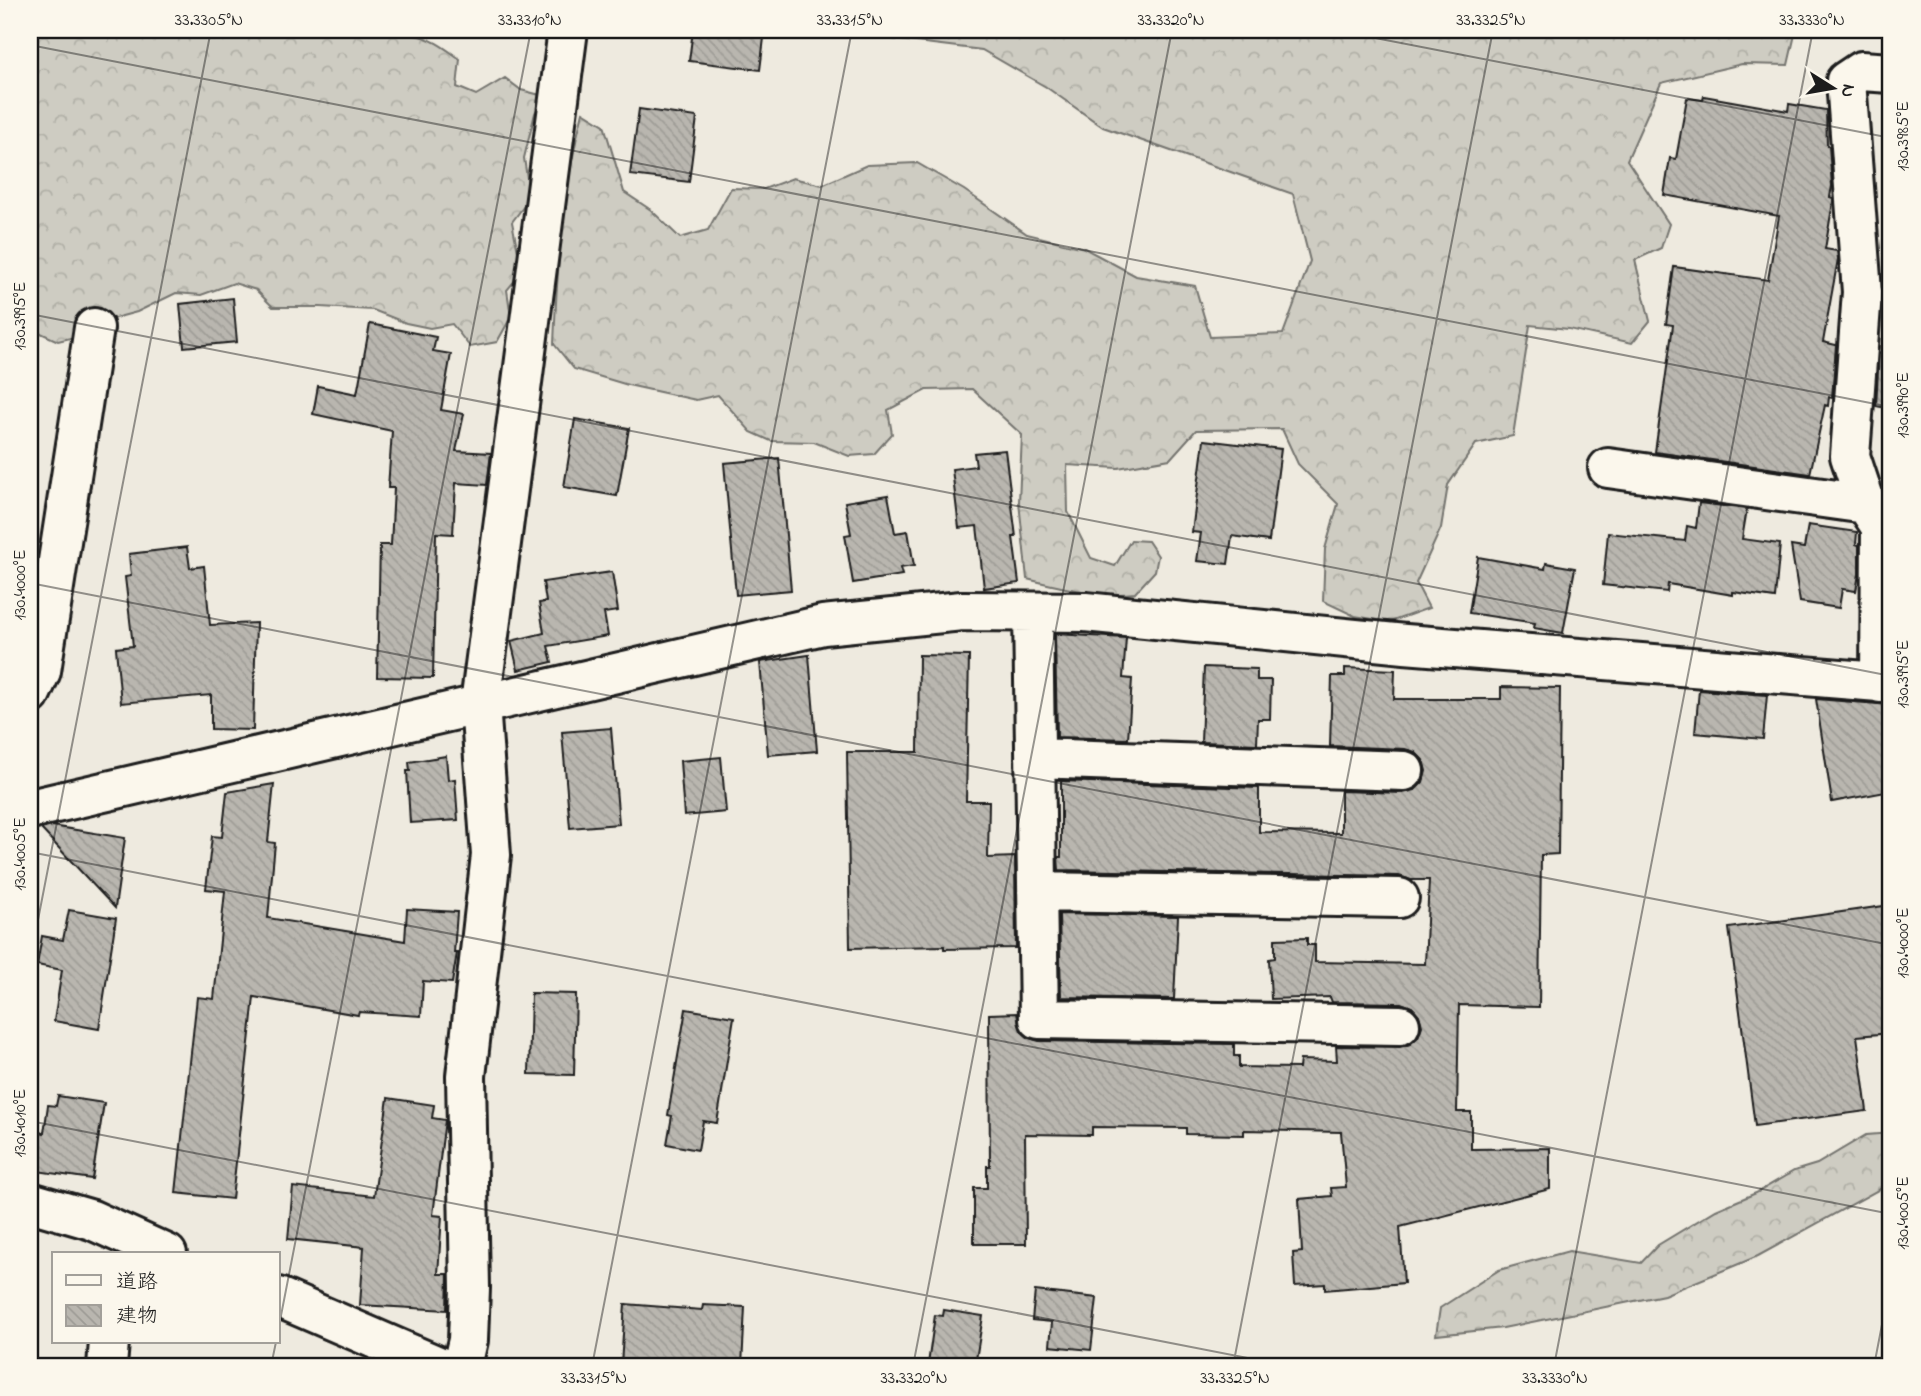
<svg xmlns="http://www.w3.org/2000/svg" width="1921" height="1396" viewBox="0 0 1921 1396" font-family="'Indie Flower','Klee One',sans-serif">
<defs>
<pattern id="forest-crowns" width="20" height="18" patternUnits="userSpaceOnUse" patternTransform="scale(1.75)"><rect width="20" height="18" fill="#ceccc2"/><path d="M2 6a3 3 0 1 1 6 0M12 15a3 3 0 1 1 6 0" fill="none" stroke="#b0afa6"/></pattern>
<pattern id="building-back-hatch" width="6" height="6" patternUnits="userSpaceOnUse" patternTransform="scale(1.75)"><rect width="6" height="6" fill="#b9b6af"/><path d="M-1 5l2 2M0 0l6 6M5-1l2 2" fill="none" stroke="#9e9c96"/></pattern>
</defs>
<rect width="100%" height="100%" fill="#eeeadf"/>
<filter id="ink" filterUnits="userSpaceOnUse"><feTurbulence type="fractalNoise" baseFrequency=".0143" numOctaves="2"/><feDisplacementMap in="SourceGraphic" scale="14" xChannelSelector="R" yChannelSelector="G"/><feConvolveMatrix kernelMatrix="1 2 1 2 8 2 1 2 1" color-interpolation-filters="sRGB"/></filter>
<g filter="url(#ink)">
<path fill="url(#forest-crowns)" stroke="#75746f" stroke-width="2" d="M30,30H381C392,35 403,32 415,35C432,38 446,49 460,59L457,87L476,95L505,78L521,90L544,96L535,113L524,158L530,198L512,222L522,272L507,290L511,317L497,342L470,347L452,324L430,328L406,323L373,310L320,307H273L256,290L234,283L201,295L176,293L137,312L100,322L83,335L58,341L30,328Z
M881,30H1796L1788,65L1742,64L1661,83L1627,160L1669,224L1661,248L1635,260L1650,321L1632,343L1569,329L1530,325L1513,436L1476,444L1448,485L1441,528L1416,583L1429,608L1390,622L1355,616L1323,601L1325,549L1338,504L1298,464L1282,429L1196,430L1170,459L1118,468L1067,465L1068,512L1091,558L1115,566L1131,540L1148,541L1158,556L1155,571L1135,593C1097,597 1064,588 1027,579L1019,502L1022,435L972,389L926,390L888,410L892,434L874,454L849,456L814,442L771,441L751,432L718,395L696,400L628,385L574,369L554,344C557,266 563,188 583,112L604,125L624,192L651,210L680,238L708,230L731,188L764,189L793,178L822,185L867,165L917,163L964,190L1027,234L1084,248L1136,276L1195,286L1210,337L1283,334L1310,261L1293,194L1103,127L1046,87L982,50L892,39Z
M1891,1133V1183L1758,1256L1664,1295L1503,1328L1436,1335L1440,1308L1499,1270L1569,1251L1641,1263L1658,1245L1716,1210L1756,1193L1794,1171L1817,1164L1866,1135Z"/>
<path fill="url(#building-back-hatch)" stroke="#1c1c1c" stroke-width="2" d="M693,30H765L760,70L689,61Z
M1704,96L1788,111L1789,104L1826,110L1827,146H1829L1832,186L1830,197L1833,198V202L1825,249L1837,251L1838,259L1823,342L1836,345L1832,398L1829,397L1828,406L1825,405L1810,474L1655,452L1673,325L1666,324L1674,267L1768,280L1779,216L1664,195L1670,158L1676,159L1687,98L1703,100Z
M639,109L697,117L689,182L630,175Z
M233,298L237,342L184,347L180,304Z
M370,324L436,337L433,351L451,354L441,410L464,414L456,451L491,453L487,485L456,483L453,534L436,533L433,678L377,677L380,545H391L394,488H388L392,431L313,414L318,386L357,394Z
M1879,353L1891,355V409L1876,406Z
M575,419L629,428L617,496L564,487Z
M1204,440L1281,449L1269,541L1232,536L1228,564L1197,561L1201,533L1192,532Z
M1005,450L1016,537H1013L1019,583L984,588L977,526L959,528L952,469L976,466L974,453Z
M779,458L791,590L736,595L724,463Z
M888,495L895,533L908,531L914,566L900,568L902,575L853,583L845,535L851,534L845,502Z
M1699,503L1747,509L1742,539L1780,544L1775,598L1733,592V595L1668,584L1667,592L1603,585L1608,533L1685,541L1687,526L1696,528Z
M1808,525L1857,532L1856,544L1859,545V574L1856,591L1842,589L1839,608L1800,602L1791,546L1804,548Z
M187,547L190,568L204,566L210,625L256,623L253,730L211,729V695L121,703L116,648L133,646L125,577L131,576L129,554Z
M1478,557L1545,569L1546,563L1575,568L1563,633L1534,628L1535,623L1469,613Z
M612,572L618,611L604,613L608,636L548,646L552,662L518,670L511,641L544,633L539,603L546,602L543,582Z
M1055,634L1126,638L1123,678L1132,679L1128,739L1057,737Z
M809,655L817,751L768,755L760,662Z
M919,655L969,656L966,801H989L988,858L1015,857L1016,948L944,949V946L850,948L847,752H918Z
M1204,667L1257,669V680H1271L1270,719H1258L1257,744L1201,742Z
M1345,668L1395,670L1394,699H1501V687L1560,688L1558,854L1541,855L1539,1007L1459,1005L1457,1112H1471V1149L1550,1148V1189L1400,1227L1404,1283L1325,1290V1284L1295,1286L1293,1253L1302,1252L1299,1199L1332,1196L1331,1188L1346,1187L1341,1132L1244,1130V1135L1186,1134V1128L1092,1127V1135L1025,1134L1026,1244H974V1188H987V1166H990L989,1014L1017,1013L1021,1031L1029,1038L1039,1041L1234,1044V1056H1239V1067L1299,1068L1300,1060L1337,1061L1336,1046L1400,1047L1410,1044L1418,1037L1422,1026L1419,1015L1412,1007L1401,1003L1332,1002L1330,997L1271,999L1269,959L1275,958V939L1307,938V945H1315V962L1425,964L1429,880H1411L1399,876L1059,870L1058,857H1061V781L1259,788V832L1341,833V791L1403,793L1415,790L1423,782L1426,771L1423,760L1415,752L1405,749L1330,746L1332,676H1345Z
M1699,690L1767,695L1763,739L1695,733Z
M1816,699L1891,705V791L1832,802Z
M611,728L619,824L570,828L562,732Z
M446,756L448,780L455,779L458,820L410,823L407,771H410L409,762Z
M721,757L726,812L684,816L680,761Z
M274,784L268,842L275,843L268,918L405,941L407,909L457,912L454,953H457L452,983L423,981L421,1016L359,1012L358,1015L254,997L232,1199L176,1193L197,997L214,999L225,891L206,889L212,836L222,837L227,792Z
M52,826L125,838L115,908L41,829Z
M1891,905V1033L1857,1036L1867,1111L1755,1126L1729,928Z
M69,910L116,918L99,1029L54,1021L62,970L37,965L42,936L63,940Z
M1059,914L1178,916L1174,999L1061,997Z
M531,993L576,994L574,1075L529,1074Z
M686,1009L734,1017L717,1123L703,1121L698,1150L667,1144L672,1116L668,1115Z
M58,1096L104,1103L92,1179L30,1170L34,1131L44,1133L48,1105L56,1106Z
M388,1098L434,1105L432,1118L445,1120L433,1215L442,1216L438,1274H448L447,1310L360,1305L364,1247L288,1239L293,1187L374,1196Z
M1035,1291L1097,1298L1091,1350L1050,1346L1052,1322L1032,1320Z
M625,1304L702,1310L703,1305L745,1307L742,1366L621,1365Z
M944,1310L983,1316L975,1366L928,1364L935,1315L943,1316Z"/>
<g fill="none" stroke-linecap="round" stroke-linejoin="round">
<g stroke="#1c1c1c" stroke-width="44">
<path id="minor" d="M1608,468L1866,504
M1033,612L1039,1019L1400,1025
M1880,683L1881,527L1866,504L1850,456L1862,292L1846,81L1861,71L1891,73
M30,695L41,671L94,328
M1035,758L1404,771
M30,809L823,625L962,611L1085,612L1405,644L1891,683
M1037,892L1399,898
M30,1202L92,1220L167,1254
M278,1297L438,1366
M107,1366L109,1342
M462,1366L468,1340L470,1288L466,1076L491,855L480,704L568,30"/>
</g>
<use href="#minor" stroke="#fbf7ec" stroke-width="38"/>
</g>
</g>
<path fill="none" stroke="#1c1c1c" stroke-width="2" stroke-opacity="0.45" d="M1334,30L1891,138M30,45L1891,407M30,314L1891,676M30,583L1891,945M30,852L1891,1214M30,961L211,30M30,1121L1289,1366M278,1331L531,30M271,1366L276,1342M592,1366L852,30M913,1366L1172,30M1233,1366L1493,30M1554,1366L1813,30M1874,1366L1891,1278"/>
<rect width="1921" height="1396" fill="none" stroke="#fbf7ec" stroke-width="77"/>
<rect x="52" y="1252" width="228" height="91" fill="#fbf7ec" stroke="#a29f99" stroke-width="2"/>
<rect x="66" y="1275" width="35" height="10" fill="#fbf7ec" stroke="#a29f99" stroke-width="2"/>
<text x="116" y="1288" font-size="21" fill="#1c1c1c">道路</text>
<rect x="66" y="1305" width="35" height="21" fill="url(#building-back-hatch)" stroke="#a29f99" stroke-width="2"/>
<text x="116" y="1322" font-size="21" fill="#1c1c1c">建物</text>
<g transform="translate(1833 88) rotate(101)" stroke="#fbf7ec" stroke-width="5" paint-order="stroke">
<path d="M0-5L12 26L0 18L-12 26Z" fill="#1c1c1c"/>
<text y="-10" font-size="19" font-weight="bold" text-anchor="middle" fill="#1c1c1c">N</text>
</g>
<rect x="38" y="38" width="1844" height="1320" fill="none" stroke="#1c1c1c" stroke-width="2.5"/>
<g font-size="18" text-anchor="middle" fill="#1c1c1c">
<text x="209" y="25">33.3305°N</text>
<text x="530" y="25">33.3310°N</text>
<text x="850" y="25">33.3315°N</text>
<text x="1171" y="25">33.3320°N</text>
<text x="1491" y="25">33.3325°N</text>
<text x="1812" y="25">33.3330°N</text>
<text transform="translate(1902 136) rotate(-90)" y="6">130.3985°E</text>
<text transform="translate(19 316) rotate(-90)" y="6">130.3995°E</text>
<text transform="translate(1902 405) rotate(-90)" y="6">130.3990°E</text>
<text transform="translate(19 585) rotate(-90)" y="6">130.4000°E</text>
<text transform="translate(1902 674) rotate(-90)" y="6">130.3995°E</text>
<text transform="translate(19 854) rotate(-90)" y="6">130.4005°E</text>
<text transform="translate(1902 943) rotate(-90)" y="6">130.4000°E</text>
<text transform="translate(19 1123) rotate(-90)" y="6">130.4010°E</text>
<text transform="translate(1902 1213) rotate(-90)" y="6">130.4005°E</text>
<text x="594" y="1383">33.3315°N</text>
<text x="914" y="1383">33.3320°N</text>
<text x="1235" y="1383">33.3325°N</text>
<text x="1555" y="1383">33.3330°N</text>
</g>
</svg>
